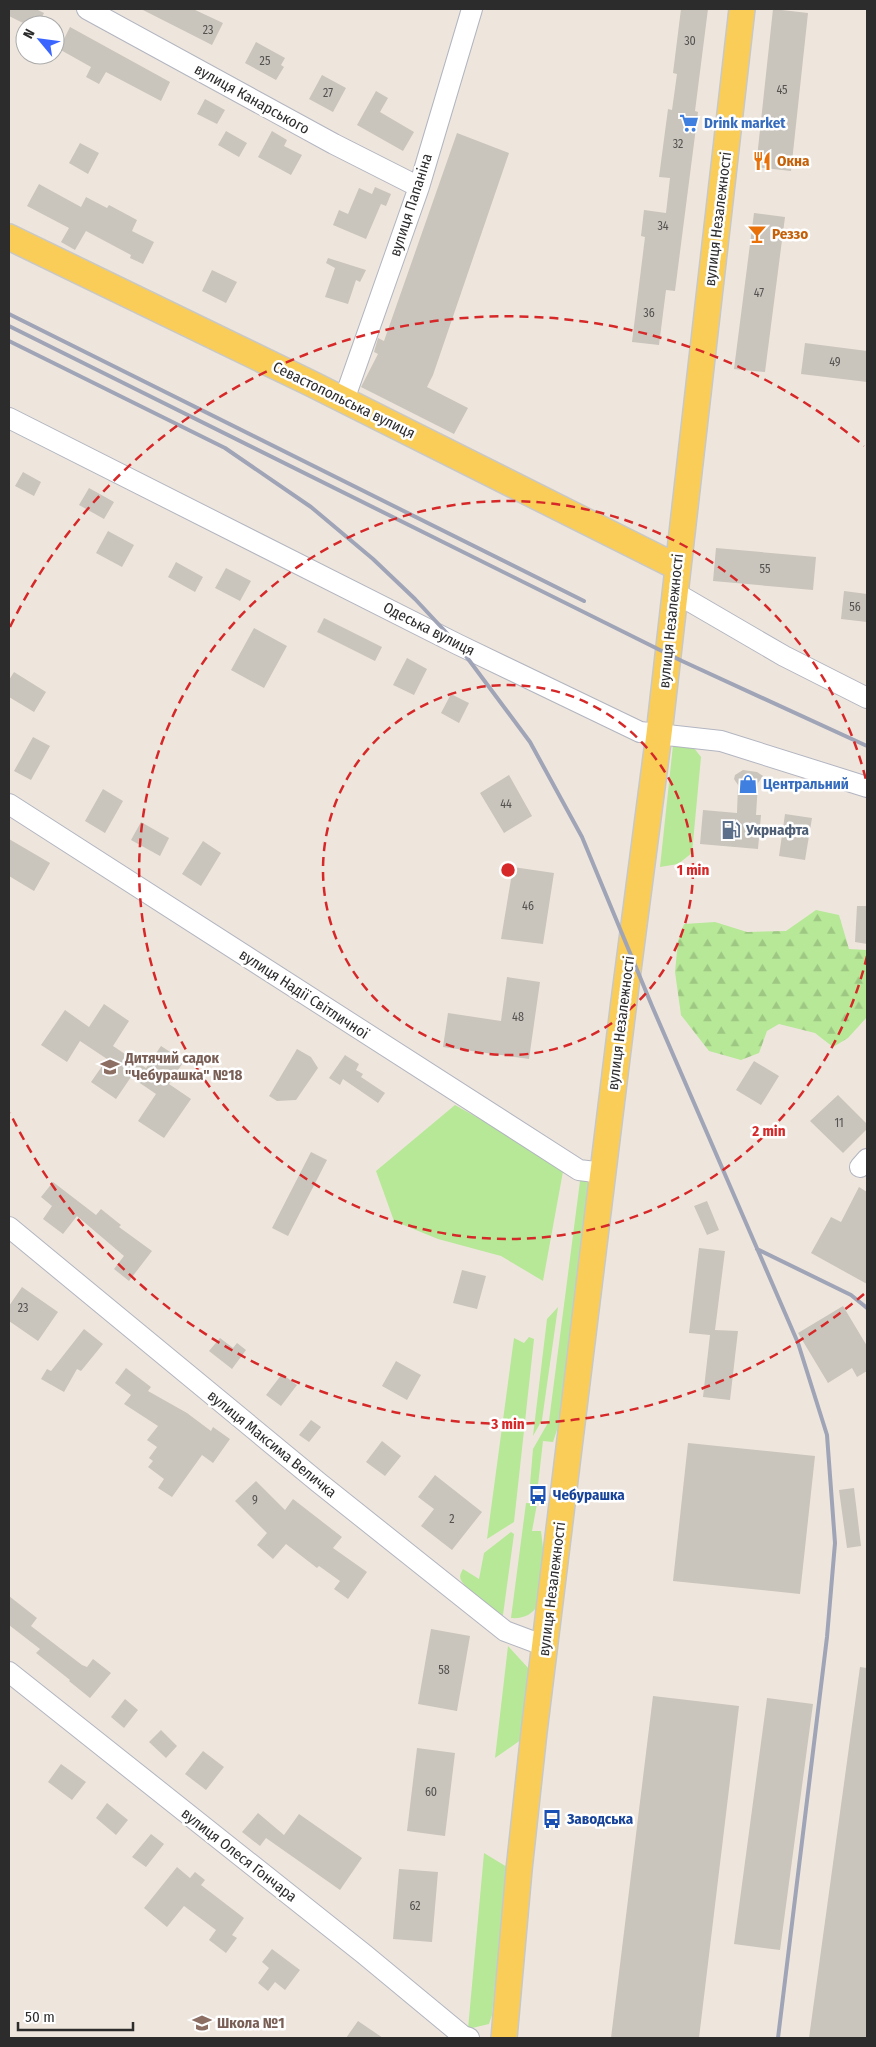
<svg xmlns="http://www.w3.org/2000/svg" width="876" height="2047" viewBox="0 0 876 2047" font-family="'Fira Sans Condensed',sans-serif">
<defs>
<pattern id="forest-firs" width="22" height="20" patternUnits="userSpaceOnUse" patternTransform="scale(1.25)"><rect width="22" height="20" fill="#b6e897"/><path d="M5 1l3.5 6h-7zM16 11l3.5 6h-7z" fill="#9dc782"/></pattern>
</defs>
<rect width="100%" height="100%" fill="#eee6dd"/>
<path fill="#b6e897" d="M673,745L694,748L701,757L692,853L678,864L660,867Z
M455,1105L564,1166L543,1281L501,1256L438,1239L394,1221L376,1171Z
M580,1181H589L561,1418L553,1442L543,1441L538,1485L530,1484L533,1449L549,1421Z
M558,1307L542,1420L533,1436L547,1319Z
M514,1338L524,1343L529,1337L534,1339L514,1522L487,1539Z
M526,1503L537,1504L532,1531H541L544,1556L538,1605C532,1615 523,1619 511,1618Z
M511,1532L514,1534L503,1615C493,1615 466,1589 461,1580C459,1576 461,1573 463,1569L479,1579L484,1553Z
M508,1646L530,1670L525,1737L495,1758Z
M484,1853L507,1867L492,2015L489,2024L468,2029Z"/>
<path fill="url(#forest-firs)" d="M816,910L839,915L849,949L867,950V1017L848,1038L833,1047L815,1033L779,1024L767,1031L759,1053L741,1060L709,1051L681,1015L675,972L678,941L684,924L715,922L747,932L786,931Z"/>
<path fill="#c9c4bc" d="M9,9H36L44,13L38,25H27L9,16Z
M141,9H193L223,23L212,45Z
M681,9H708L695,111L698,112L675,291L666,290L659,345L632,342L645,237L641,236L644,210L666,213L670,178L659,177L668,109L672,110L677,74L673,73Z
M773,9L808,13L791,171L756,167Z
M70,27L170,82L161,101L106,72L99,84L86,77L91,67L59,49Z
M256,42L285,58L281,65L284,67L276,80L245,63Z
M322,75L346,88L333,112L309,99Z
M376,91L388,98L380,112L414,132L403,151L357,125Z
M205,99L225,110L217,124L197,114Z
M226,131L247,143L239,157L218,145Z
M272,131L287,140L284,146L302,155L291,175L258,157Z
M457,133L509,153L433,375L427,387L468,408L454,434L361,387L378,354L374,352L378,338L384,341Z
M80,143L99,153L88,174L69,163Z
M39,184L81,207L86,197L107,208L109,205L137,220L132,231L154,242L143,264L130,258L131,255L86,231L75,250L61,242L69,228L27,206Z
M375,187L391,194L386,206L381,204L366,239L333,225L339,210L348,214L359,188L372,194Z
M754,213L785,217L765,372L734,369Z
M328,258L366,270L360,282L356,280L348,304L325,297L335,268L326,263Z
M212,270L237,282L226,303L202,291Z
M805,343L867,351V382L801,374Z
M23,472L41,482L34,496L15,486Z
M89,488L114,502L104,519L79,505Z
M108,531L134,545L122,567L96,553Z
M716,548L816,557L813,590L713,581Z
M176,562L203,577L195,592L168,577Z
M226,568L251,581L240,601L215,588Z
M844,591L867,594V622L841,619Z
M324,618L382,647L375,661L317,632Z
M254,628L287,646L264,688L231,670Z
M407,658L427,669L414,695L393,685Z
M14,672L46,692L34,712L9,697V680Z
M451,694L469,703L459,723L441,713Z
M33,737L50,746L31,780L14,771Z
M743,770L757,772L763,776L758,783L756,815H761L758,849L700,844L703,810L737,813L738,785L734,779L735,775Z
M509,775L532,816L504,833L480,793Z
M103,789L123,801L105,833L85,821Z
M785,814L812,818L805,860L779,856Z
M141,822L169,838L160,856L131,840Z
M9,839L50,863L34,891L9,876Z
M203,841L221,853L201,886L182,874Z
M513,867L554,873L543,944L501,939Z
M857,906H867V944L855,942Z
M507,977L540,982L529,1059L443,1047L448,1013L501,1021Z
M104,1004L129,1021L113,1046L146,1068L161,1046L184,1061L169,1084L191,1099L164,1138L138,1121L156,1094L131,1077L116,1099L91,1082L107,1059L80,1041L67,1062L41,1045L65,1010L89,1027Z
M297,1049L311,1057L318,1068L296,1100L277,1101L269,1096Z
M345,1055L359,1064L356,1070L363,1074L361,1077L385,1093L378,1103L343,1079L340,1085L329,1078Z
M754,1061L779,1076L761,1105L736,1090Z
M838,1095L867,1124V1129L843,1153L810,1121Z
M311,1152L327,1160L288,1236L272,1228Z
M53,1182L96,1215L101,1209L121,1225L119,1227L152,1251L129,1281L114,1269L124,1256L77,1216L63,1234L43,1219L52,1206L41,1197Z
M859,1187L867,1192V1284L811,1253L831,1217L841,1222Z
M707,1201L719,1230L707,1235L694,1206Z
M699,1248L725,1251L715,1330L738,1331L730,1400L703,1397L710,1335L689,1333Z
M462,1270L486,1276L477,1309L453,1303Z
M22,1287L58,1312L38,1341L9,1321V1306Z
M843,1306L867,1346V1371L857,1377L852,1368L828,1383L798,1333Z
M84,1329L103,1344L81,1371L77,1369L64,1392L41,1379L47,1369L51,1371Z
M220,1338L233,1348L237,1343L246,1350L232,1369L209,1351Z
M396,1361L421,1375L407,1400L382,1386Z
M126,1368L151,1387L148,1391L187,1413L211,1431L213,1427L230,1439L213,1463L202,1455L172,1497L158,1488L164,1479L148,1467L153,1461L149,1458L157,1447L147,1440L158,1426L124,1404L131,1395L115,1383Z
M282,1374L297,1385L281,1406L266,1395Z
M311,1420L321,1427L309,1442L299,1435Z
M382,1441L401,1456L385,1476L366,1462Z
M688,1443L815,1456L800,1594L673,1581Z
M435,1475L482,1512L452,1550L421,1526L434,1509L418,1497Z
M256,1481L285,1510L293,1499L342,1537L333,1548L367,1572L348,1599L334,1589L340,1581L319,1566L317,1568L286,1544L273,1559L257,1545L267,1533L235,1501Z
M854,1488L861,1546L847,1548L839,1490Z
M9,1596L37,1618L31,1626L82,1665L87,1667L93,1659L111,1673L90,1698L69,1681L70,1680L36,1653L40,1649L9,1625Z
M431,1629L470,1636L457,1711L418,1704Z
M860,1667L867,1668V2038H809Z
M653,1696L739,1706L699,2038H611Z
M767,1698L813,1704L780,1950L734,1944Z
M125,1699L138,1710L124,1728L111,1717Z
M161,1730L177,1746L166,1758L149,1742Z
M417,1748L455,1753L445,1836L407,1831Z
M203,1751L224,1767L206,1790L185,1774Z
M61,1764L86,1782L72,1800L48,1782Z
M107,1803L128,1820L116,1835L96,1818Z
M258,1813L284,1835L299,1814L362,1858L340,1890L266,1838L260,1846L242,1832Z
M151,1834L164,1844L146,1867L132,1857Z
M177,1867L190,1878L195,1872L205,1880L201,1885L244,1918L232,1935L237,1938L226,1953L209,1940L216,1930L184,1906L167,1927L144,1908Z
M399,1869L438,1872L432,1942L393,1939Z
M272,1949L300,1970L285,1990L275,1982L268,1991L258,1983L269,1968L262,1962Z
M358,2021L383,2038H346Z"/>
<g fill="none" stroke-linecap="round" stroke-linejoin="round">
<g stroke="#b2b5c0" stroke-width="22">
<path id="minor" d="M87,9L334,144L419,187
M344,400L419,187L472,9
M9,418L457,644L640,732L721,741L867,787
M674,592L784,656L867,698
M9,804L579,1170L603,1173
M860,1167L867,1159
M9,1227L318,1482L505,1631L545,1646
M9,1672L364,1954L463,2036L469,2038"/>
</g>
<g stroke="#c8c8c8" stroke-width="28">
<path id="major" d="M9,237L310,383L677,567
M504,2038L519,1870L534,1732L624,1001L659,734L742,9"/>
</g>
<use href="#minor" stroke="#fff" stroke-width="20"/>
<use href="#major" stroke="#f9cd58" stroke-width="25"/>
<path stroke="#a0a4b7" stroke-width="4" d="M9,314L584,601
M9,326L682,661L867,746
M9,341L225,448L311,507L373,559L415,599L457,644L530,742L582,837L652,1006L798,1343L827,1435L835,1543L827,1637L778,2038
M757,1249L851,1295L867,1308"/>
</g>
<g fill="none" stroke="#d62828" stroke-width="2.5" stroke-dasharray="9 6">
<circle cx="508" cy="870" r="185"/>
<path d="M867 956A369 369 0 1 1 867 784"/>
<path d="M864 1294A554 554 0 0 1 10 1113M10 627A554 554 0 0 1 864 446"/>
</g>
<defs>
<g id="supermarket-bare" transform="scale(1.5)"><path d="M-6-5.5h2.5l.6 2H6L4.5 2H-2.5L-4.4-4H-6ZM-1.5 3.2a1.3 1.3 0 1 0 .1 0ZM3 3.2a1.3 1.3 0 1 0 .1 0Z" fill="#3f7fe0" stroke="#fff" stroke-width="2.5" paint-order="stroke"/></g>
<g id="restaurant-bare" transform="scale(1.5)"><path d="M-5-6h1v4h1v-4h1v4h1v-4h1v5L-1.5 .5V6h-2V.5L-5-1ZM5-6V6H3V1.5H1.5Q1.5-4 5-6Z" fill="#e8710a" stroke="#fff" stroke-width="2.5" paint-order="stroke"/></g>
<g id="bar-bare" transform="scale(1.5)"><path d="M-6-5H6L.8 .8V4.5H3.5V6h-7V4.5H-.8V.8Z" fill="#e8710a" stroke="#fff" stroke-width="2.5" paint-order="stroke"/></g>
<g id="shop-bare" transform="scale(1.5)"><path d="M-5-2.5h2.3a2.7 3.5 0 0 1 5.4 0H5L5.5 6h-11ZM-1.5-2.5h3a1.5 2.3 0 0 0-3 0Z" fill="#3f7fe0" stroke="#fff" stroke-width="2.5" paint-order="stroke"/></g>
<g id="fuel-bare" transform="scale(1.5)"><path d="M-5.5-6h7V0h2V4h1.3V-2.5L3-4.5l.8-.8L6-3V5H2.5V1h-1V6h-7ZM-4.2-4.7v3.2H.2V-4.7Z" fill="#5c6f8a" stroke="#fff" stroke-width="2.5" paint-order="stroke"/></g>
<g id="school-bare" transform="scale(1.5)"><path d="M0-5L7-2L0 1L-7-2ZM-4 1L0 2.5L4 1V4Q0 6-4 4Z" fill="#8d6e63" stroke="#fff" stroke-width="2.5" paint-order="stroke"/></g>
<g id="bus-bare" transform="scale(1.5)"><path d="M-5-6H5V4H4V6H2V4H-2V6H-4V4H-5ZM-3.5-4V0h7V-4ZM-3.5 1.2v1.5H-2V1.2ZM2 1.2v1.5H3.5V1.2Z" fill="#1a4fb4" stroke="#fff" stroke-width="2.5" paint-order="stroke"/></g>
</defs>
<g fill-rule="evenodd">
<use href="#supermarket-bare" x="689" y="123"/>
<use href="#restaurant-bare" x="762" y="161"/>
<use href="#bar-bare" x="757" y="234"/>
<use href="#shop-bare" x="748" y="784"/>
<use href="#fuel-bare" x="731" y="830"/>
<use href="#school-bare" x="110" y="1067"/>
<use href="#bus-bare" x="538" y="1495"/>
<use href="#bus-bare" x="552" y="1819"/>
<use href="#school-bare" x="202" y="2023"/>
</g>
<g text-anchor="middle" stroke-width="5" stroke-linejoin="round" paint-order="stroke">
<g font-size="12" fill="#535250">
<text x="208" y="34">23</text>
<text x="690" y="45">30</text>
<text x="265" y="65">25</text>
<text x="782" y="94">45</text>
<text x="328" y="97">27</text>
<text x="678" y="148">32</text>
<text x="663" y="230">34</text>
<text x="759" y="297">47</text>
<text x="649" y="317">36</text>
<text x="835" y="366">49</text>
<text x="765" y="573">55</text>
<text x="855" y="611">56</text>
<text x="506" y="808">44</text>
<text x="528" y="910">46</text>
<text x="518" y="1021">48</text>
<text x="839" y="1127">11</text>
<text x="23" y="1312">23</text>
<text x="255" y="1504">9</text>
<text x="452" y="1523">2</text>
<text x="444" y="1674">58</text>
<text x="431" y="1796">60</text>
<text x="415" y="1910">62</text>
</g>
<g font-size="15" fill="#2c2c2c" stroke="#fff">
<text transform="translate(252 99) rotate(29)" y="5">вулиця Канарського</text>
<text transform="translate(411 205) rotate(-72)" y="5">вулиця Папаніна</text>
<text transform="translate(718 219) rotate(-83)" y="5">вулиця Незалежності</text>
<text transform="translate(344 400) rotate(26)" y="5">Севастопольська вулиця</text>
<text transform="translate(671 621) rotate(-84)" y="5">вулиця Незалежності</text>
<text transform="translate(429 629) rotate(27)" y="5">Одеська вулиця</text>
<text transform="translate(304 994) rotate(33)" y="5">вулиця Надії Світличної</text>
<text transform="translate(621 1023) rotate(-83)" y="5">вулиця Незалежності</text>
<text transform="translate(272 1444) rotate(39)" y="5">вулиця Максима Величка</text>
<text transform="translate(552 1589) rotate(-83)" y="5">вулиця Незалежності</text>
<text transform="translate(239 1855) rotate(38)" y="5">вулиця Олеся Гончара</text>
</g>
<g font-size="15" font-weight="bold" fill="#366cbe" stroke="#fff" text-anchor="start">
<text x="704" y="128">Drink market</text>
<text x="763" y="789">Центральний</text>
</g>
<g font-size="15" font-weight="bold" fill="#c56008" stroke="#fff" text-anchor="start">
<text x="777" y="166">Окна</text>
<text x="772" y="239">Реззо</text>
</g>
<g font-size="15" font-weight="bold" fill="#4e5e75" stroke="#fff" text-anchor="start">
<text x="746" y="835">Укрнафта</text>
</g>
<g font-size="15" font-weight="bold" fill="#785e54" stroke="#fff" text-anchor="start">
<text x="125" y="1063">Дитячий садок<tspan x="125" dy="17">"Чебурашка" №18</tspan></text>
<text x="217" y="2028">Школа №1</text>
</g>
<g font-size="15" font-weight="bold" fill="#164399" stroke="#fff" text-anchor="start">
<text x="553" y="1500">Чебурашка</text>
<text x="567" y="1824">Заводська</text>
</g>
</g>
<circle cx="508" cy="870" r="8" fill="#d62828" stroke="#fff" stroke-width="2.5"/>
<g font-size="15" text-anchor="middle" font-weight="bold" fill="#d62828" stroke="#fff" stroke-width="5" stroke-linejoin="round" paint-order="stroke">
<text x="693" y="875">1 min</text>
<text x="769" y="1136">2 min</text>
<text x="508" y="1429">3 min</text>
</g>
<rect width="876" height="2047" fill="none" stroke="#2c2c2c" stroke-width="20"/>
<g transform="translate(40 40) rotate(299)"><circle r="24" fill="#ffffff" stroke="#ababab"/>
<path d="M0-4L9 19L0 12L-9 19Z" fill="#3a66ff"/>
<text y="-8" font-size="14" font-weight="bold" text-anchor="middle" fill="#2c2c2c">N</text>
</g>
<path d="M18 2022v8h115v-8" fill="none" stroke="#2c2c2c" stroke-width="2.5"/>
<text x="25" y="2022" font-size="15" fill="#2c2c2c" stroke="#ffffff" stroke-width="4" paint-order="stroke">50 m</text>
</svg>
